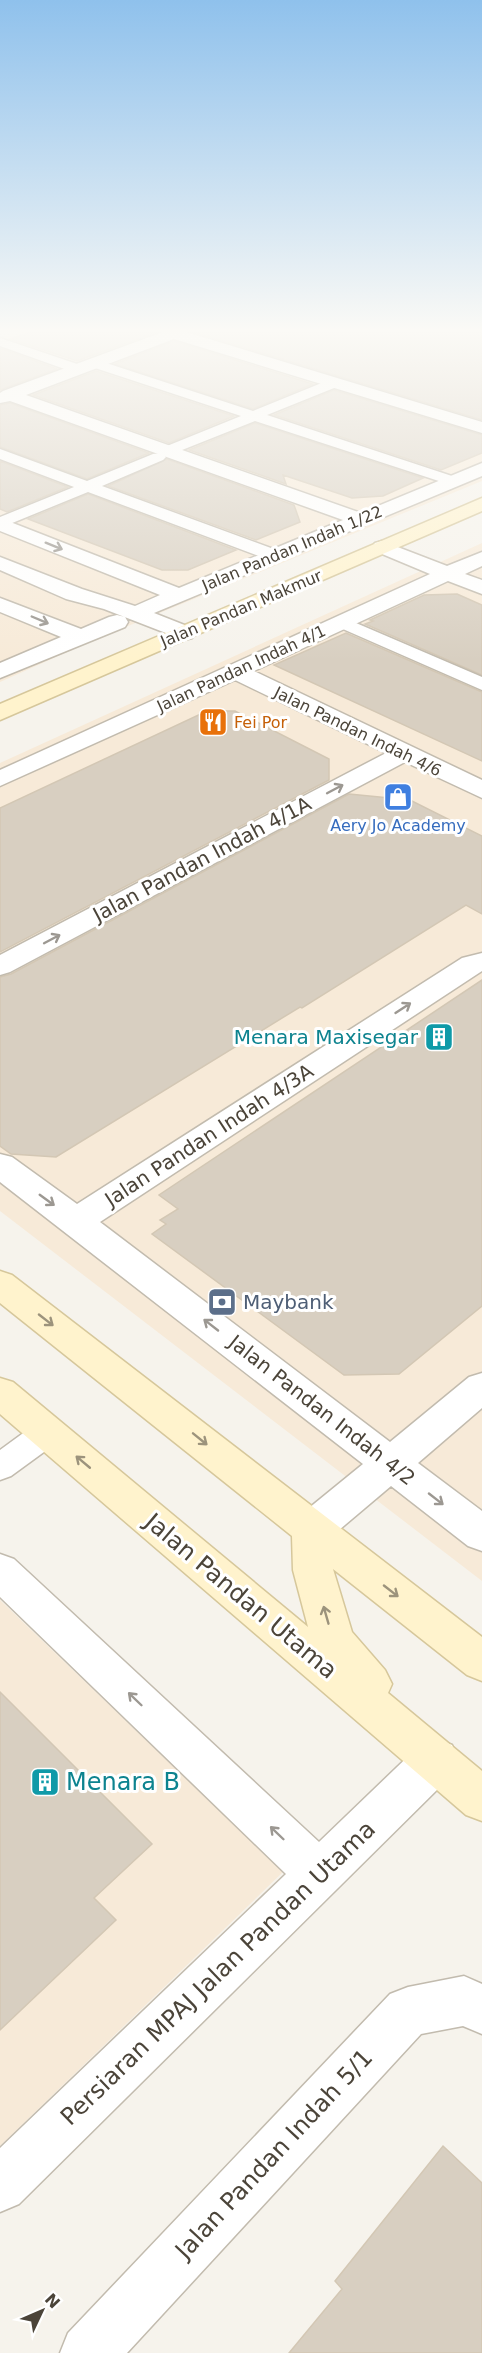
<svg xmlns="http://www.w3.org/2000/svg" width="482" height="2353" viewBox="0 0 482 2353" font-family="'DejaVu Sans',sans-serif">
<rect width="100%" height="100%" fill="#f6f3ec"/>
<path fill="#f7ead8" d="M18,332H482V481L94,640L0,682V338Z
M482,543V1581L0,1211V763Z
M0,1600L283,1872L0,2146Z"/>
<path fill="#d8cfc1" stroke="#d3c7b4" stroke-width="1.5" d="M31,332H157L77,361L10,339Z
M193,332H482V420Z
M174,341L313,384L253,409L115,364Z
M0,348L57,369L0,390Z
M96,371L234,416L169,443L33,395Z
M334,390L482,435V453L441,470L274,415Z
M10,403L149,453L87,479L0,447V405Z
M255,423L423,478L383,496L352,498L283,475L286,484L189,450Z
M167,459L294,505L300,522L256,540L108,486Z
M0,461L68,487L7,512L0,509Z
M88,494L236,550L188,570H162L28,519Z
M457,594L482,605V675L365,624L373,621L370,620L424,595Z
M346,633L482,692V761L274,665Z
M207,711H235L329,759V780L0,952V808Z
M349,794L410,800L482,836V914L466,905L302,1008L300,1007L56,1157L11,1154L0,1146V977L11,974Z
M482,980V1306L399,1374L344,1375L152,1234L166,1224L160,1220L178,1209L159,1195Z
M0,1692L152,1844L94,1898L116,1920L0,2030Z
M443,2146L482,2183V2353H289L342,2289L335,2281Z"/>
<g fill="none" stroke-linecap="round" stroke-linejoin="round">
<g stroke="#c2bbae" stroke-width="3">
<path id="lane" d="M0,338L83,366L85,369L78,373L73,372L0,346Z
M94,359L253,411L329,380H339L341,383L339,386L267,415L458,478L461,481L458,484H448L255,421L172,454L164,455L166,457L163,460L102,486L279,551L281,555L279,559H267L88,492L0,528V517L74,487L0,459V449L87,481L153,454L161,453L162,448L241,416L89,366L87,363L89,360Z
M342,617L482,677V690L336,626L333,622L336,618Z
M48,1420L59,1423L64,1432L59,1441L11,1476L0,1480V1450L37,1423Z"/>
</g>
<g stroke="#c2bbae" stroke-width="3">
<path id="street" d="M163,332H186L482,422V433L174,339L26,395L361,513L482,463V476L154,613L192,628L195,633L192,638L184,640L104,609L66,599L0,570V557L82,589L135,606L160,595L0,531V518L179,588L343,520L10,401L0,403V393L3,391Z
M382,541L447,566L482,552V566L465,574L482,580V594L448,581L254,671L482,780V798L405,762L10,972L0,975V955L386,753L235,680L0,786V770L430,574L375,551L372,547L375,543Z
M0,598L81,629L109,617L117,615L125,617L128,622L125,627L0,678V663L61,637L0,612Z
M482,953V971L100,1222L390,1442L469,1377L482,1373V1408L418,1463L482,1511V1551L468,1546L391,1486L326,1541L312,1546L298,1541L292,1529L298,1517L363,1464L0,1182V1154L12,1157L77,1204L462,958Z
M0,1554L14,1559L319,1842L420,1745L436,1739L452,1745L458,1760L452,1775L19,2204L0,2212V2148L286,1874L0,1597Z
M464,1976L482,1984V2034L463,2026L421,2034L127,2353H60L68,2333L390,1994L408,1987Z"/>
</g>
<g stroke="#d6c79b" stroke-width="3">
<path id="secondary" d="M482,498V511L0,720V704Z
M0,1271L12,1275L482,1637V1681L467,1675L333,1569L352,1632L385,1670L392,1684L388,1693L482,1771V1821L466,1815L0,1414V1378L13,1382L308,1627L293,1570L292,1536L0,1303Z"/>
</g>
<use href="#lane" fill="#fff" fill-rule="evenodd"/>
<use href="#street" fill="#fff" fill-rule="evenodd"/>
<use href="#secondary" fill="#fff3cd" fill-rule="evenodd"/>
</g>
<defs><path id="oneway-shaft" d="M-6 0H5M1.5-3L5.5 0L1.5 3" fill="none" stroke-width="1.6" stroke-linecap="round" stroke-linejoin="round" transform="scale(1.5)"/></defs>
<g stroke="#9c9892">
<use href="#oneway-shaft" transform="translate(54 546) rotate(22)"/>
<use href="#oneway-shaft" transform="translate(40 620) rotate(23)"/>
<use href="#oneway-shaft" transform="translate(335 789) rotate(-28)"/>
<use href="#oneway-shaft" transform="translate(52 939) rotate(-28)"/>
<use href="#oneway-shaft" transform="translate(403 1008) rotate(-33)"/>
<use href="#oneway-shaft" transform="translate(47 1200) rotate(36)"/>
<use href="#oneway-shaft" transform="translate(211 1325) rotate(-142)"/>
<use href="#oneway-shaft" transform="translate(436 1499) rotate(38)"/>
<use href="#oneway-shaft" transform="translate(135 1699) rotate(-136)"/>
<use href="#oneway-shaft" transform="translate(277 1833) rotate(-136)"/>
</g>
<g stroke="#9c937c">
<use href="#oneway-shaft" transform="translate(46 1320) rotate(38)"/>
<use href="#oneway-shaft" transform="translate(200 1439) rotate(39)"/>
<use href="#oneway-shaft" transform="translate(83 1462) rotate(-140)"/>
<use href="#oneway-shaft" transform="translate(391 1591) rotate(38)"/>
<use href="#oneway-shaft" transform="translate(326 1615) rotate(-106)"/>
</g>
<linearGradient id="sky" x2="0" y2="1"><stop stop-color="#8fc1ec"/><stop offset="0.5" stop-color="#fbfaf6"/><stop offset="1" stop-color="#fbfaf6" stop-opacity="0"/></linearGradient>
<rect width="482" height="661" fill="url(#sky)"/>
<defs>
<g id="restaurant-square" transform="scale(1.5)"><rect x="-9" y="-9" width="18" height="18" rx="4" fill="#e8710a" stroke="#fff"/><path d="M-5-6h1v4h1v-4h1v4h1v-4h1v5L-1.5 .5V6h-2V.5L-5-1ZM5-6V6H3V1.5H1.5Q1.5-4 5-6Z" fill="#fff"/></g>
<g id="shop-square" transform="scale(1.5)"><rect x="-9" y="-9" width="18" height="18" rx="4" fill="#3f7fe0" stroke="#fff"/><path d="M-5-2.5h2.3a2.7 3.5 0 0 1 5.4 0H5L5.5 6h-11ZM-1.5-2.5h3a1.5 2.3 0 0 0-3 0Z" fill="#fff"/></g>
<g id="building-square" transform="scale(1.5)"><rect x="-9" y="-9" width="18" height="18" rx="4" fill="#0f9aa8" stroke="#fff"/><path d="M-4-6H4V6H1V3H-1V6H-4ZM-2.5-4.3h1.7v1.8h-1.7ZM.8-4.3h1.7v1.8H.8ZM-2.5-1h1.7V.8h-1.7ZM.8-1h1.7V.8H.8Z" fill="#fff"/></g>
<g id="bank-square" transform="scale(1.5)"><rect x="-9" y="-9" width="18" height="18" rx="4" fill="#5c6f8a" stroke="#fff"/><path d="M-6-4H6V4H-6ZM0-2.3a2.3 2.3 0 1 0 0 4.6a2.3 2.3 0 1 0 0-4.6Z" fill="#fff"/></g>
</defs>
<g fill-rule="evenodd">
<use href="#restaurant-square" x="213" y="722"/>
<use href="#shop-square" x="398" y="797"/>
<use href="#building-square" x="439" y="1037"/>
<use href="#bank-square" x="222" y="1302"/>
<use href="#building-square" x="45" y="1782"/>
</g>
<g text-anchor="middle" stroke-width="6" stroke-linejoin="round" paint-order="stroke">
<g font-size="16" fill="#4b4439" stroke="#fff">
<text transform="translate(292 548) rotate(-23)" y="6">Jalan Pandan Indah 1/22</text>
<text transform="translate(241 608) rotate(-23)" y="6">Jalan Pandan Makmur</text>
<text transform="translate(241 668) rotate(-25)" y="6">Jalan Pandan Indah 4/1</text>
<text transform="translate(358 731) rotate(26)" y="6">Jalan Pandan Indah 4/6</text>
</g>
<g font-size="16" fill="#c56008" stroke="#fff" text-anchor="start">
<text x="234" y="728">Fei Por</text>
</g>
<g font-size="16" fill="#366cbe" stroke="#fff">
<text x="398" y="831">Aery Jo Academy</text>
</g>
<g font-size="20" fill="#4b4439" stroke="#fff">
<text transform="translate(202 859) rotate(-28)" y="7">Jalan Pandan Indah 4/1A</text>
<text transform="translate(209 1135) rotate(-33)" y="7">Jalan Pandan Indah 4/3A</text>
<text transform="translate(322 1410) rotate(38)" y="7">Jalan Pandan Indah 4/2</text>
</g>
<g font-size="20" fill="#0d838f" stroke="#fff" text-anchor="end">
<text x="418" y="1044">Menara Maxisegar</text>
</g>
<g font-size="20" fill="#4e5e75" stroke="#fff" text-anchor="start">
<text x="243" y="1309">Maybank</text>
</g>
<g font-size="24" fill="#4b4439" stroke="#fff">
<text transform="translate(241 1596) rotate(40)" y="8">Jalan Pandan Utama</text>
<text transform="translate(218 1973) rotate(-44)" y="8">Persiaran MPAJ Jalan Pandan Utama</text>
<text transform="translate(274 2154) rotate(-47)" y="8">Jalan Pandan Indah 5/1</text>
</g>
<g font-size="24" fill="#0d838f" stroke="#fff" text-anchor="start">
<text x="66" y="1790">Menara B</text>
</g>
</g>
<g transform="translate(42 2311) rotate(46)" stroke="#ffffff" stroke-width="4.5" paint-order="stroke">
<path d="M0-4.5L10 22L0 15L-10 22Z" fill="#4b4439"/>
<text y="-9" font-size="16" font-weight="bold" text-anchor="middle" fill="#4b4439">N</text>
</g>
</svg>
